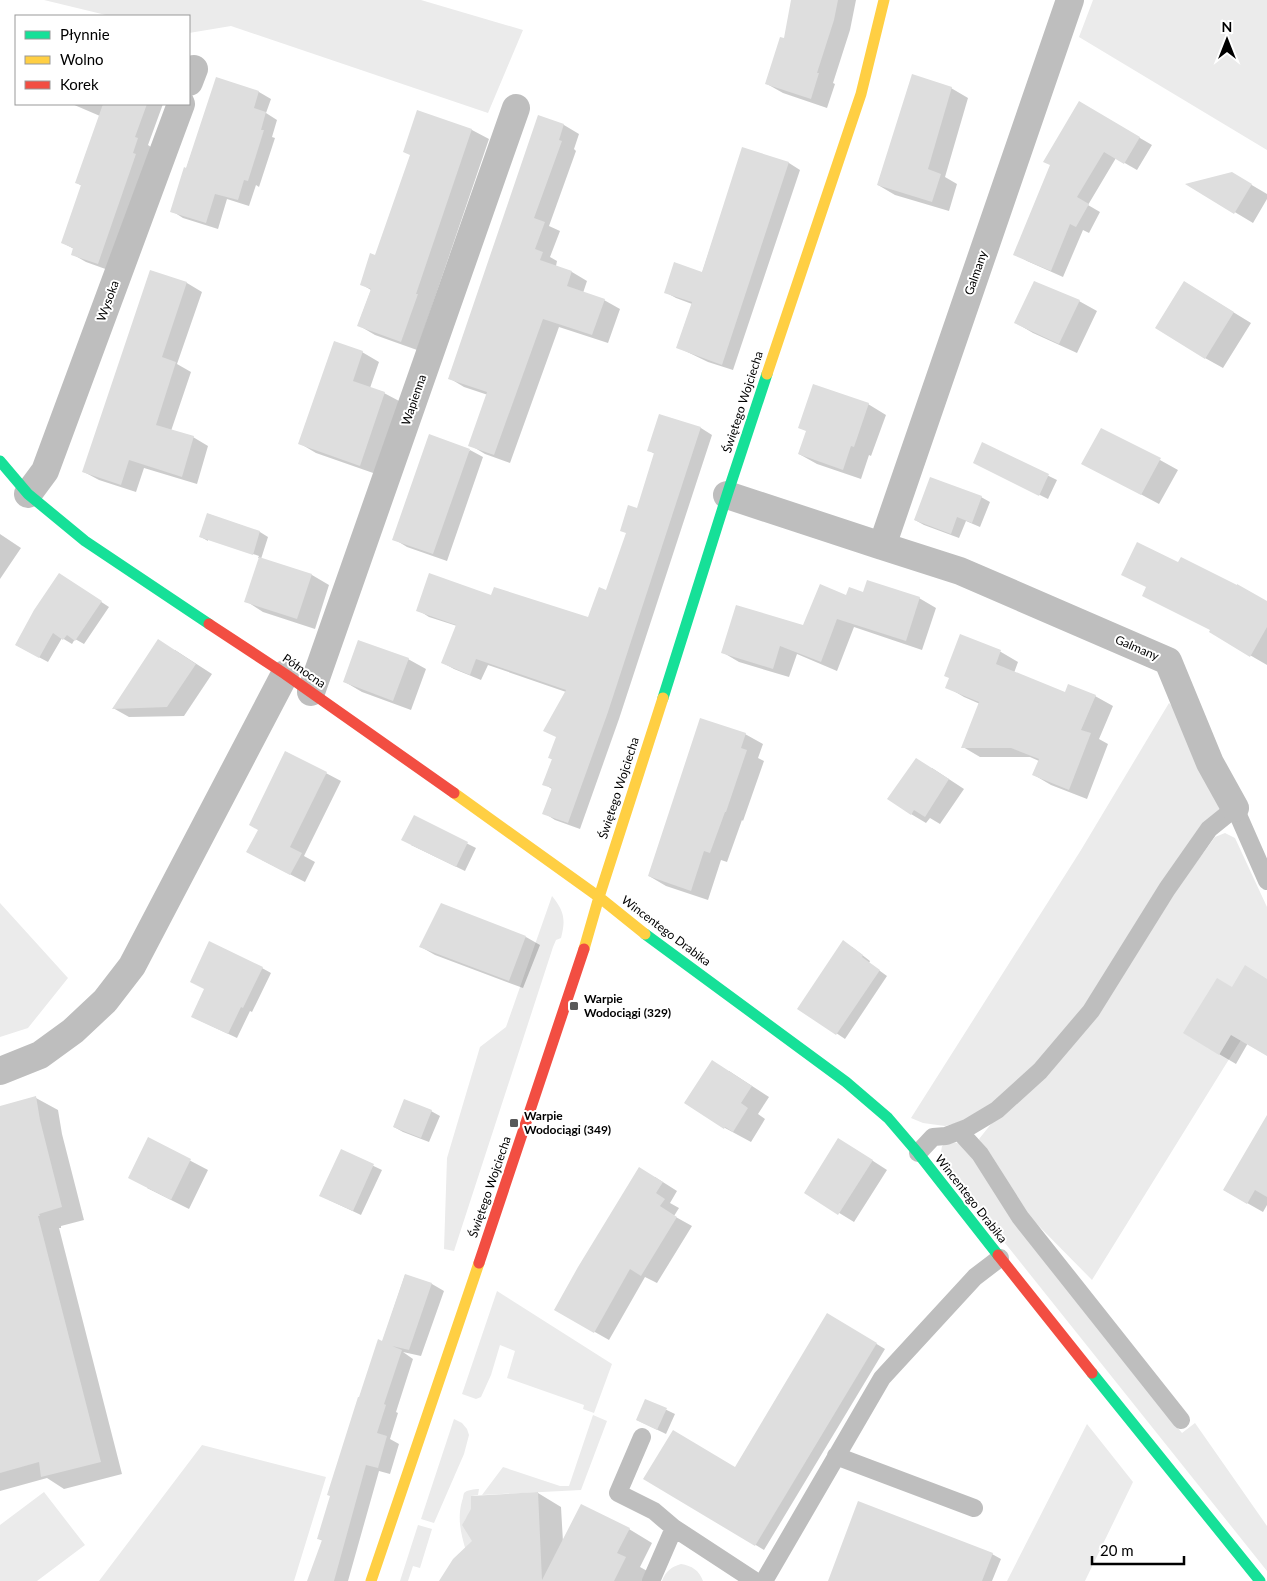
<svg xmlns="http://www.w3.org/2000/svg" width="1267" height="1581" viewBox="0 0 1267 1581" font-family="Lato,sans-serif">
<rect width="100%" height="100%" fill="#fff"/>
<path fill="#ebebeb" d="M44,0H421L523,30L488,113L231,26L189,33V16H110Z
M1093,0H1267V150L1079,37Z
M1169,703L1183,717L1222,810L1086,1007L1035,1067L991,1106L965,1121L945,1126L923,1123L911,1118L1081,850Z
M1225,833L1235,838L1267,907V998L1092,1280L1026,1213L984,1149L979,1139L991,1124L1043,1079L1174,893L1215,837Z
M552,896C564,911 566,919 561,938L556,940L553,947L454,1251L444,1249L447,1158L480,1047L506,1027Z
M0,903L68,978L28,1028L0,1037Z
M949,1141L961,1144L975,1158L1126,1364L1182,1433L1195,1423L1267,1526V1571L961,1188L940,1158L942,1146Z
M497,1291L612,1364L594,1413L583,1409L584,1405L507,1378L515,1351L500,1345L491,1375L481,1397L476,1399L462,1394Z
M593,1415L607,1421L581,1490L482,1495L503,1467L560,1486H569Z
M454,1419L462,1423L467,1429L469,1435L464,1454L434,1523L421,1519Z
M1087,1424L1133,1482L1085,1581H1007Z
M202,1445L326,1477L294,1581H99Z
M479,1489L478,1495L471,1496V1515C466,1517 464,1520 463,1526L472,1535L473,1548L466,1551C461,1534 457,1519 462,1501C463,1499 463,1496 464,1493C467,1490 474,1489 479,1489Z
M44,1492L85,1545L37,1581H0V1525Z
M418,1525L432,1529L420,1568L413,1566L408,1581H400Z
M681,1564C692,1566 699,1570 703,1581H662C666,1571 671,1567 681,1564Z"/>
<path fill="#0003" d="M793,0H856L850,30L833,83L835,84L827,108L783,93L767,84L785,40Z
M217,78L259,92L271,99L266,113L277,120L272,137L275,138L259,187L256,185L249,206L227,199L218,229L183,218L172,211Z
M951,88L968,98L945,177L957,184L949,211L895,195L878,185Z
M1080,103L1152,145L1137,170L1116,158L1088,205L1100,212L1089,233L1083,230L1063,277L1027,261L1015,254Z
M72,104H163L148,145L151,147L111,271L86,262L72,254L74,249L63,243L82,186L77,183L100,116Z
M418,111L472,130L489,139L417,350L375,335L358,325L371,290L361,284L376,257L411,156Z
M539,116L564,125L579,134L574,149L576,151L549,226L560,231L550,257L557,261L556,266L572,272L587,281L583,293L604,300L620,309L608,343L559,327L510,463L485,454L470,445L488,395L464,387L449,378Z
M743,149L789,163L800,170L733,370L708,362L677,347L692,304L676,298L665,292L702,273Z
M1188,184H1250L1267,194V199L1253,223Z
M151,271L187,283L202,292L177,364L191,372L171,431L193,437L208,446L197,484L144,468L136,492L99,480L84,472Z
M1202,293L1251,323L1223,368L1205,358Z
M1079,301L1097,311L1077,353L1033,333L1016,323Z
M362,352L379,362L370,388L384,393L401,402L376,474L316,453L299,443Z
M868,404L886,415L871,456L869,455L861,479L817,464L799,454Z
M660,415L701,428L712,435L619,719L580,829L555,820L544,813L552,789L544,784L553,760L550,758L557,738L566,692L488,665L481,680L454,669L443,663L457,626L429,617L418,610L492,597L589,619L607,591L638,509L655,454L648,450Z
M983,444L1057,480L1048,499L983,467Z
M470,450L483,457L447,561L407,547L394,539Z
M1160,460L1178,470L1159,504L1101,473Z
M981,497L990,502L980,527L966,521L959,538L924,525L915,520Z
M208,514L260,532L268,537L261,559L312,575L329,585L315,629L263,612L246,601L260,558H258L259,556L208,539V541L201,537Z
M0,534L21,548L0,579Z
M1178,564L1267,603V665L1210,632L1211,630L1147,588Z
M68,580L109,607L84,644L75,639L72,644L62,638L48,662L16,645Z
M864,594L919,598L936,608L922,650L854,627L837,671L797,654L789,677L739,662L722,652L804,627L847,597Z
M961,635L1001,652L1018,662L1014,673L1066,694L1095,696L1113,706L1099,739L1108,744L1087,799L1051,785L1034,775L1039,761L1030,757H980L963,747L980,704L964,697L947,687Z
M175,650L212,674L184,716L129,717L113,708Z
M408,659L426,669L411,710L362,692L345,682Z
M745,734L763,744L758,758L764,761L743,821L742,820L727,862L721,860L708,900L666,886L649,876Z
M286,752L341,781L304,856L315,862L305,882L262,860L259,831Z
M932,768L964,789L940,824L930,818L926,823L911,814Z
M414,817L476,848L465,871L411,845Z
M526,937L540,945L523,988L435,955L421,947Z
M852,947L870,961L869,963L887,976L845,1039L799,1008Z
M262,968L271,973L252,1012L250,1011L237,1038L201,1021Z
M1267,979V1055L1248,1043L1236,1064L1219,1054L1232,988Z
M729,1071L769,1097L758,1114L765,1119L751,1142L725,1128L685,1102Z
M36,1098L58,1110L62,1134L84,1220L61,1226V1228H59L122,1474L64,1489L47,1478L0,1491V1107Z
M431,1111L440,1116L429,1142L403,1132L394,1127Z
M149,1139L208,1170L189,1209L147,1188Z
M853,1148L887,1170L854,1222L805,1192Z
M1267,1150V1205L1263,1212L1224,1190Z
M342,1151L382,1170L361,1215L329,1200Z
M655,1177L677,1191L670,1203L679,1208L674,1216L692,1226L657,1283L645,1277L609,1340L556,1310Z
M405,1275L432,1284L444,1291L421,1356L403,1352L413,1359L396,1412L398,1413L390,1439L399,1444L390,1474L379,1471L348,1581H309L323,1541L319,1539L360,1399L382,1343Z
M828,1315L885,1349L764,1550L645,1478L736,1468Z
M646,1400L675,1414L666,1434L637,1420Z
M538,1493L561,1507L563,1542L629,1529L652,1543L640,1567L649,1572L644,1581H447Z
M992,1554L1001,1559L992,1581H829Z"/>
<path fill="#dedede" d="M791,0H838L834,20L817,73H819L811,99L765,84L780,37L784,38Z
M912,74L952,87L928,169L941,174L932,202L877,185Z
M216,77L259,91L254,108L266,112L261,130H264L248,181L244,180L238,200L215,194L206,223L170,212L184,167L186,168Z
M1079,101L1140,137L1124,164L1104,152L1077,197L1089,204L1076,227L1070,224L1051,271L1013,255L1050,165L1043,162Z
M103,104H147L135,137L138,138L133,153L136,154L98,264L71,255L73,248L61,243L81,185L75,183Z
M417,110L472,129L416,294H418L401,342L357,326L371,289L360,285L370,253L375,255L410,155L403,152Z
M538,115L564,124L559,140L562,141L534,218L545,222L535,249L543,252L540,260L572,271L567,286L605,299L592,335L543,319L494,455L468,446L487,392L448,379Z
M742,147L789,162L722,365L676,348L692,302L664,293L674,262L702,272Z
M1232,172L1252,184L1234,214L1185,184Z
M150,270L187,282L162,357L176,362L156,425L194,436L182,477L129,460L121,485L82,472Z
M1034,281L1080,300L1059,344L1014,323Z
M1184,281L1234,312L1205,359L1155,328Z
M334,341L363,351L353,381L385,392L360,466L298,444Z
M813,384L869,403L854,447L851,446L843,470L798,454L806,431L798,428Z
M659,414L701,427L608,712L568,823L542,814L552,788L542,785L552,759L548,758L556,737L543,731L566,690L476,659L470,675L441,663L456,625L416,611L429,573L491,595L494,587L588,617L599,587L606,590L626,533L620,531L628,505L637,508L654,453L647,451Z
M1101,428L1161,458L1141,495L1081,464Z
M429,434L470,449L433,554L392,540Z
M982,442L1049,474L1039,496L973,463Z
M930,477L982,496L972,523L957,517L951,534L914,520Z
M207,513L260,531L253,555L199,537Z
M1137,542L1178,562L1181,557L1237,585V584L1267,601V627L1250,657L1209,632L1210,630L1142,596L1146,587L1121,575Z
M259,557L312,574L297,619L244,602Z
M59,573L102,601L75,641L67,635L63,640L53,633L39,658L15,645L34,610Z
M867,580L920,597L906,641L837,619L821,662L780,646L773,669L721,653L736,605L803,625L820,584L846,595L849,587L863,592Z
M960,634L1001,650L996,664L1065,692L1068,684L1096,695L1081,730L1091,733L1069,790L1032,775L1039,759L1011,748H961L979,702L945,688L949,678L944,676Z
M158,639L196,664L167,707L112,709Z
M358,640L409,658L393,701L343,682Z
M700,718L746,733L741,748L747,750L726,812H725L710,853L704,851L691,891L648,876Z
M285,751L327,772L290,847L302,853L290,875L246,852L258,830L249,825Z
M916,758L949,779L925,817L914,810L911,815L887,799Z
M414,815L468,842L456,867L401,840Z
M441,903L526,936L509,981L419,947Z
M843,940L863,955L862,957L880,970L836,1035L797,1009Z
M209,941L263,967L243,1008L241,1007L228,1034L191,1017L204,989L190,982Z
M1245,965L1267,979V1056L1231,1035L1219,1055L1183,1033L1217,978L1232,987Z
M712,1060L752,1086L741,1103L748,1108L733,1132L725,1127L724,1129L684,1103Z
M36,1096L40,1120L62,1207L39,1214L40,1216H38L101,1462L41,1477L39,1462L0,1473V1106Z
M404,1099L432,1110L421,1138L393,1127Z
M1267,1115V1197L1255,1190L1247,1204L1223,1190Z
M148,1137L191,1159L171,1200L128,1178Z
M838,1138L873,1160L838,1215L804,1193Z
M341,1149L374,1164L353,1211L319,1196Z
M639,1167L663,1182L656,1193L665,1199L660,1206L677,1217L641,1276L630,1269L594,1333L554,1310L578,1267Z
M405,1274L432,1283L409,1350L392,1346L402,1350L384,1404L386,1405L377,1433L387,1436L378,1468L366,1465L334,1581H307L322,1540L317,1539L330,1496L327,1495L358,1397H359L378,1339L382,1341Z
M827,1313L877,1343L755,1546L643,1479L673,1430L735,1467Z
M645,1399L667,1408L657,1430L636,1420Z
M538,1492L542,1580L581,1504L630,1528L617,1553L626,1557L614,1581H439L453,1559L472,1541L462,1525L471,1509V1496Z
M858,1501L993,1553L982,1581H828Z"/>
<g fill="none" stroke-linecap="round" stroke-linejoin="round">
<path stroke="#bebebe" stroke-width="18" d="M959,1131L980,1154L1020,1217L1181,1420
M918,1153L933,1137L946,1136L967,1128L997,1110L1040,1071L1091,1011L1167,889L1209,829L1235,808L1267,881
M642,1437L618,1493L654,1511L674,1528
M836,1456L974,1508
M651,1581L674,1528L755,1581
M764,1581L882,1378L975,1277L1000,1258"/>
<path stroke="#bebebe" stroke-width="28" d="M189,82L194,69
M28,494L45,471L181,104
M727,495L882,546L1070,0
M882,546L960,571L1168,661L1210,763L1235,808
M311,692L516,108
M0,1071L40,1055L73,1031L105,1001L132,966L285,674"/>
<path stroke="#16e098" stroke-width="11" d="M0,461L28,494L85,541L209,624
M663,698L727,495L767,374
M645,934L846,1082L888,1118L918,1153L998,1255
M1092,1373L1260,1581"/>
<path stroke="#ffcf43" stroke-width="11" d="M767,374L861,94L884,0
M454,793L599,897L645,934
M584,949L599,897L663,698
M371,1581L479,1263"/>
<path stroke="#f24e42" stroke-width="11" d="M209,624L285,674L454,793
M998,1255L1092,1373
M479,1263L584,949"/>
</g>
<g fill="#595959" stroke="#fff" stroke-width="2">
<rect x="569" y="1001" width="10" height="10" rx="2.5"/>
<rect x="509" y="1118" width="10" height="10" rx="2.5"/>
</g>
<g text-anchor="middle" stroke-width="4" stroke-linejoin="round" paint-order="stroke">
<g font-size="12" fill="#000" stroke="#fff">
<text transform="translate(976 273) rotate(-71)" y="4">Galmany</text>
<text transform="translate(108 301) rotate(-70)" y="4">Wysoka</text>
<text transform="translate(414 400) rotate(-71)" y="4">Wapienna</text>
<text transform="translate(743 402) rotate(-72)" y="4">Świętego Wojciecha</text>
<text transform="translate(1137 648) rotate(23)" y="4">Galmany</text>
<text transform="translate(304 671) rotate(35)" y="4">Północna</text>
<text transform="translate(619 788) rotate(-72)" y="4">Świętego Wojciecha</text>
<text transform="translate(666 931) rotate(37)" y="4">Wincentego Drabika</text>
<text transform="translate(490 1187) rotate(-71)" y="4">Świętego Wojciecha</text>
<text transform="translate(971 1199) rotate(52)" y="4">Wincentego Drabika</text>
</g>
<g font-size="12" font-weight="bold" fill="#000" stroke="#fff" text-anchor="start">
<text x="584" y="1003">Warpie<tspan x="584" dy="14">Wodociągi (329)</tspan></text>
<text x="524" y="1120">Warpie<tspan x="524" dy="14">Wodociągi (349)</tspan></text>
</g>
</g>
<rect x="15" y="15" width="175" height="90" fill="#ffffff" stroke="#999999"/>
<rect x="25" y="31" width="25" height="8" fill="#16e098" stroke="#999999"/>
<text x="60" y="40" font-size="15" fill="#000000">Płynnie</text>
<rect x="25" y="56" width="25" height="8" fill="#ffcf43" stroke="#999999"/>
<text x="60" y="65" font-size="15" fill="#000000">Wolno</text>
<rect x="25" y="81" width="25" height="8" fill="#f24e42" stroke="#999999"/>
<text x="60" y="90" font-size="15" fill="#000000">Korek</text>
<g transform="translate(1227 40)" stroke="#ffffff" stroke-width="4" paint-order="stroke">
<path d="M0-4L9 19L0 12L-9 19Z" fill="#000000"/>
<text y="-8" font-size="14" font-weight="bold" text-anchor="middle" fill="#000000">N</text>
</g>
<path d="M1092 1556v8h92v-8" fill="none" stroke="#000000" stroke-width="2.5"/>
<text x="1100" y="1556" font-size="15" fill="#000000" stroke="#ffffff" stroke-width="4" paint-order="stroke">20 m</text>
</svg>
